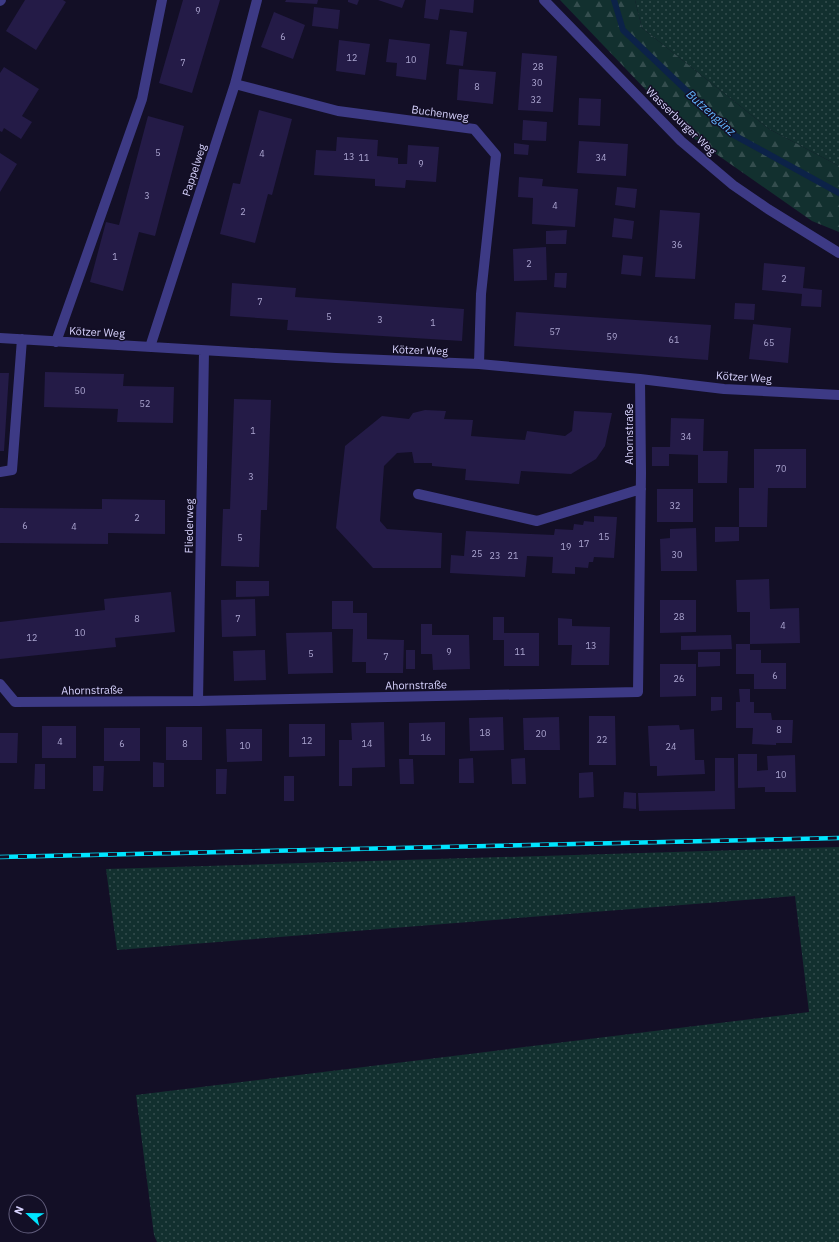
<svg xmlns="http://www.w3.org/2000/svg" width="839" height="1242" viewBox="0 0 839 1242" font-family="'IBM Plex Sans',sans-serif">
<defs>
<pattern id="grass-dots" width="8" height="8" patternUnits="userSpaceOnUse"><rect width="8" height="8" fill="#12302f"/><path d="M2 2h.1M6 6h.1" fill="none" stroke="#344d4e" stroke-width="1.8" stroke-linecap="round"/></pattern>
<pattern id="forest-firs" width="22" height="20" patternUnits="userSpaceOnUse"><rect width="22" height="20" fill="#12302f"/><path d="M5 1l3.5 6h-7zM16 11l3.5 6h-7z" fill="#344d4e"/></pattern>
</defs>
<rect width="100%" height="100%" fill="#130f26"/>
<path fill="url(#grass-dots)" d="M635,0H839V166L769,129L642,28Z
M839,847V1242H157L154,1235L136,1095L809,1012L795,896L117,950L106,869Z"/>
<path fill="url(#forest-firs)" d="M560,0H635L642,28L769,129L839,166V232L812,221L689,135Z"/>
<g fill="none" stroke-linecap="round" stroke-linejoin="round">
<path stroke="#0c2248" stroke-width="6" d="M614,0L623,30L732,134L839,193"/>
</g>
<path fill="#241b47" d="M25,0H63L66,2L36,50L6,31Z
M183,0H220L192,93L159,83Z
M286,0H318L317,4L285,2Z
M348,0H359L357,5L348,2Z
M378,0H405L402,8Z
M426,0H474L473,13L440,9L438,20L424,18Z
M314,7L340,10L338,29L312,26Z
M274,12L305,25L293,59L261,47Z
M450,30L467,32L463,66L446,64Z
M389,39L430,44L426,80L396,76L397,63L386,62Z
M339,40L370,44L365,75L336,71Z
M522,53L557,56L553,112L518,110Z
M4,67L39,89L22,116L32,122L21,139L4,128L2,132L0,131V73Z
M459,69L496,72L493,104L457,100Z
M579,98L601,99L600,126L578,125Z
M259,110L292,119L272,195L268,194L255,243L220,234L233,183L240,184Z
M148,116L184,126L155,236L139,232L123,291L90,282L106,222L119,225Z
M523,120L547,122L546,141L522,140Z
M337,137L378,140L377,156L398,158V164H407L408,145L439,147L436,182L406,180L405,188L375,186V179L314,175L316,150L336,151Z
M579,141L628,144L626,176L577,173Z
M514,143L529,145L528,155L514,154Z
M0,153L17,164L0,192Z
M519,177L543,179L542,186L578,189L575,227L532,224L533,198L518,197Z
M617,187L637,189L635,208L615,205Z
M660,210L700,213L695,279L655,277Z
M614,218L634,221L632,239L612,237Z
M567,230L566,244H546V231Z
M546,247L547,280L514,281L513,249Z
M623,255L643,257L641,276L621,274Z
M764,263L805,267L803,288L822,290L821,307L801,306L802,294L762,290Z
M555,273H567L566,288L554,287Z
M232,283L296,288L295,297L464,309L462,341L287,330L288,320L230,316Z
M735,303L755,304L754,320L734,319Z
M516,312L711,325L708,360L514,346Z
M753,324L791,328L788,363L749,359Z
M45,372L124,374L123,386L174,387L173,423L117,422L118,409L44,407Z
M0,373H9L4,451H0Z
M234,399L271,400L267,510H261L259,567L221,566L223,509H230Z
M425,410L446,411L444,419L473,420L471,436L525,440L527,431L565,436L572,431L574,411L612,413L605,446L596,459L571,474L521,471L519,484L465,480L466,469L432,466V463H414L412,452L397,453L384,466L380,521L387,529L442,533L441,568H373L336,528L345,446L382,416L409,419L413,413Z
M671,418L704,419L703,451H728L727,483H698V455L669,454V466H652V447H670Z
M754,449H806V488H768L767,527H739V488H754Z
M657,489H693V522H657Z
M102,499L165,500V534L108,533V544L0,543V508L102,509Z
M594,516L617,517L614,558L594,557L593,562H589L588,568L575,567V574L552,573L553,557L527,556L525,577L450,573L451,555L464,556L466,531L554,535L555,529L573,530L574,524L583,525L584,521L594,522Z
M715,527H739V541L715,542Z
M696,528L697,571H661L660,539L670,538V529Z
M769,579L770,609L799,608L800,643L750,644V612H737L736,580Z
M236,581H269V596L236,597Z
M171,592L175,632L115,638L116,647L0,659V622L105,610L104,599Z
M255,599L256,636L222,637L221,600Z
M660,600H696V632L660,633Z
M332,601H353V613H367V639L404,640L403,673H366V662H352L353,629H332Z
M493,617H504V633H539V666H504V640H493Z
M558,618L572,619V626L610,627L609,665H571L572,645H558Z
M421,624H432V635H469L470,669L433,670L432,654H421Z
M332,632L333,673L288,674L286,633Z
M731,635L732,649L681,650V636Z
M736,644H750V650H761V663H786V689H754V674H736Z
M265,650L266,680L234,681L233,651Z
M406,650H415V669H406Z
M698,652H720V666L698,667Z
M660,664H696V696L660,697Z
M739,689H750V702H754V713H771L772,720H793L792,743H776V745L752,744L753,728H736V702H740Z
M711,697H722V710L711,711Z
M589,716H615L616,765H589Z
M503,717L504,750L470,751L469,718Z
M559,717L560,750H524L523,718Z
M384,722L385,767L352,768V786H339V740H352L351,723Z
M445,722V755H409V723Z
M289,724H325V756L289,757Z
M679,725L680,730L694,729L695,760H704L705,774L657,776V766H650L648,726Z
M42,726H76V758H42Z
M166,727H202V760H166Z
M104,728H140V761H104Z
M226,729H262V761L227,762Z
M0,733H18L17,763H0Z
M738,754H757V771L768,770L767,756L795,755L796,792H765V787L738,788Z
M473,758L474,783H459V759Z
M525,758L526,784H512L511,759Z
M715,758H734L735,809L639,811L638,793L715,791Z
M399,759H413L414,784H400Z
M153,762L164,763V787H153Z
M35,764H45V789H34Z
M93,766H104L103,791H93Z
M216,769H227L226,794H216Z
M593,772L594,797L579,798V773Z
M284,776H294V801H284Z
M624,792L636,793V809L623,808Z"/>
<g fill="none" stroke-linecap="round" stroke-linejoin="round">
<path stroke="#3d3a85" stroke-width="10" d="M544,0L681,141L733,185L768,209L839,253
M0,1L1,0
M235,84L338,111L474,129L496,155L481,294L479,364
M0,338L336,358L479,364L640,379L724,389L839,395
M56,342L142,99L162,0
M150,347L235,84L257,0
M0,472L12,470L22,339
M418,494L537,521L641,489
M0,684L15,702L198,701L638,692L641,473L640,379
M198,701L204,351"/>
<g stroke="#00e5ff" stroke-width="4.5">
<path id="rail" d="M0,857L839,838"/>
</g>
<use href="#rail" stroke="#130f26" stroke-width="3" stroke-dasharray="9" stroke-linecap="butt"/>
</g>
<g text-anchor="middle" stroke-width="3" stroke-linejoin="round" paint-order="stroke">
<g font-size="9" fill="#aca6d1">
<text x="198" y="14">9</text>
<text x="283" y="40">6</text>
<text x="352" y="61">12</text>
<text x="411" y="63">10</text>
<text x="183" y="66">7</text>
<text x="538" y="70">28</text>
<text x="537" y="86">30</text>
<text x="477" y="90">8</text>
<text x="536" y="103">32</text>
<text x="158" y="156">5</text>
<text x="262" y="157">4</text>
<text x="349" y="160">13</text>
<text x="364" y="161">11</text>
<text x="601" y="161">34</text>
<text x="421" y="167">9</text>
<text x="147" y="199">3</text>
<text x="555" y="209">4</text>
<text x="243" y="215">2</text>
<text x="677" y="248">36</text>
<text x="115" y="260">1</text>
<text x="529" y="267">2</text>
<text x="784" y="282">2</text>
<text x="260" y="305">7</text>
<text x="329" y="320">5</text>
<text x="380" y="323">3</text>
<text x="433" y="326">1</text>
<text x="555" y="335">57</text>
<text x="612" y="340">59</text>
<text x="674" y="343">61</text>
<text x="769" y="346">65</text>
<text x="80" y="394">50</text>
<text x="145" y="407">52</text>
<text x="253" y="434">1</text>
<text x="686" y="440">34</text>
<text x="781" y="472">70</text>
<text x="251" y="480">3</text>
<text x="675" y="509">32</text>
<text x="137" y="521">2</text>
<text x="25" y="529">6</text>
<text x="74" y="530">4</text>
<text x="604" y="540">15</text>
<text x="240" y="541">5</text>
<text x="584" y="547">17</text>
<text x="566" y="550">19</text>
<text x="477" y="557">25</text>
<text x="677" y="558">30</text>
<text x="495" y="559">23</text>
<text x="513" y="559">21</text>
<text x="679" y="620">28</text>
<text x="137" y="622">8</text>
<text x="238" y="622">7</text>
<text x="783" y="629">4</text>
<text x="80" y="636">10</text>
<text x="32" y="641">12</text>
<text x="591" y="649">13</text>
<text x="449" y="655">9</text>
<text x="520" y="655">11</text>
<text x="311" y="657">5</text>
<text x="386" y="660">7</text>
<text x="775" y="679">6</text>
<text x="679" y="682">26</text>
<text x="779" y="733">8</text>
<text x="485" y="736">18</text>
<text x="541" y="737">20</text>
<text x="426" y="741">16</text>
<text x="602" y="743">22</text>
<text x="307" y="744">12</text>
<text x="60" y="745">4</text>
<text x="122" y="747">6</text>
<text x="185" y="747">8</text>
<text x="367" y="747">14</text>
<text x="245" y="749">10</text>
<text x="671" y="750">24</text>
<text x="781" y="778">10</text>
</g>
<g font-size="11" fill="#d9d4ff" stroke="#130f26">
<text transform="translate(440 113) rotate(8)" y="4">Buchenweg</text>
<text transform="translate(681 121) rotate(44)" y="4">Wasserburger Weg</text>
<text transform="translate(194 170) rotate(-72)" y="4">Pappelweg</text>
<text transform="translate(97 332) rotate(3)" y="4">Kötzer Weg</text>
<text transform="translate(420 350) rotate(2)" y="4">Kötzer Weg</text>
<text transform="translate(744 377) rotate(4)" y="4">Kötzer Weg</text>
<text transform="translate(629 434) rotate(-90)" y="4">Ahornstraße</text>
<text transform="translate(189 526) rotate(-89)" y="4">Fliederweg</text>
<text transform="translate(416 685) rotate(-1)" y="4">Ahornstraße</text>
<text transform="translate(92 690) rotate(-1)" y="4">Ahornstraße</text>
</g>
<g font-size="12" font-style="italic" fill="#62b6ff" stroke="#130f26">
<text transform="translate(711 113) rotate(42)" y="4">Butzengünz</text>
</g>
</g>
<g transform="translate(28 1214) rotate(292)"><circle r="19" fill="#130f26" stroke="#625e7d"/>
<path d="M0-3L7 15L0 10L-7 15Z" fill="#00e5ff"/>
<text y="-6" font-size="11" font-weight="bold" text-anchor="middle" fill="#d9d4ff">N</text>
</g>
</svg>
